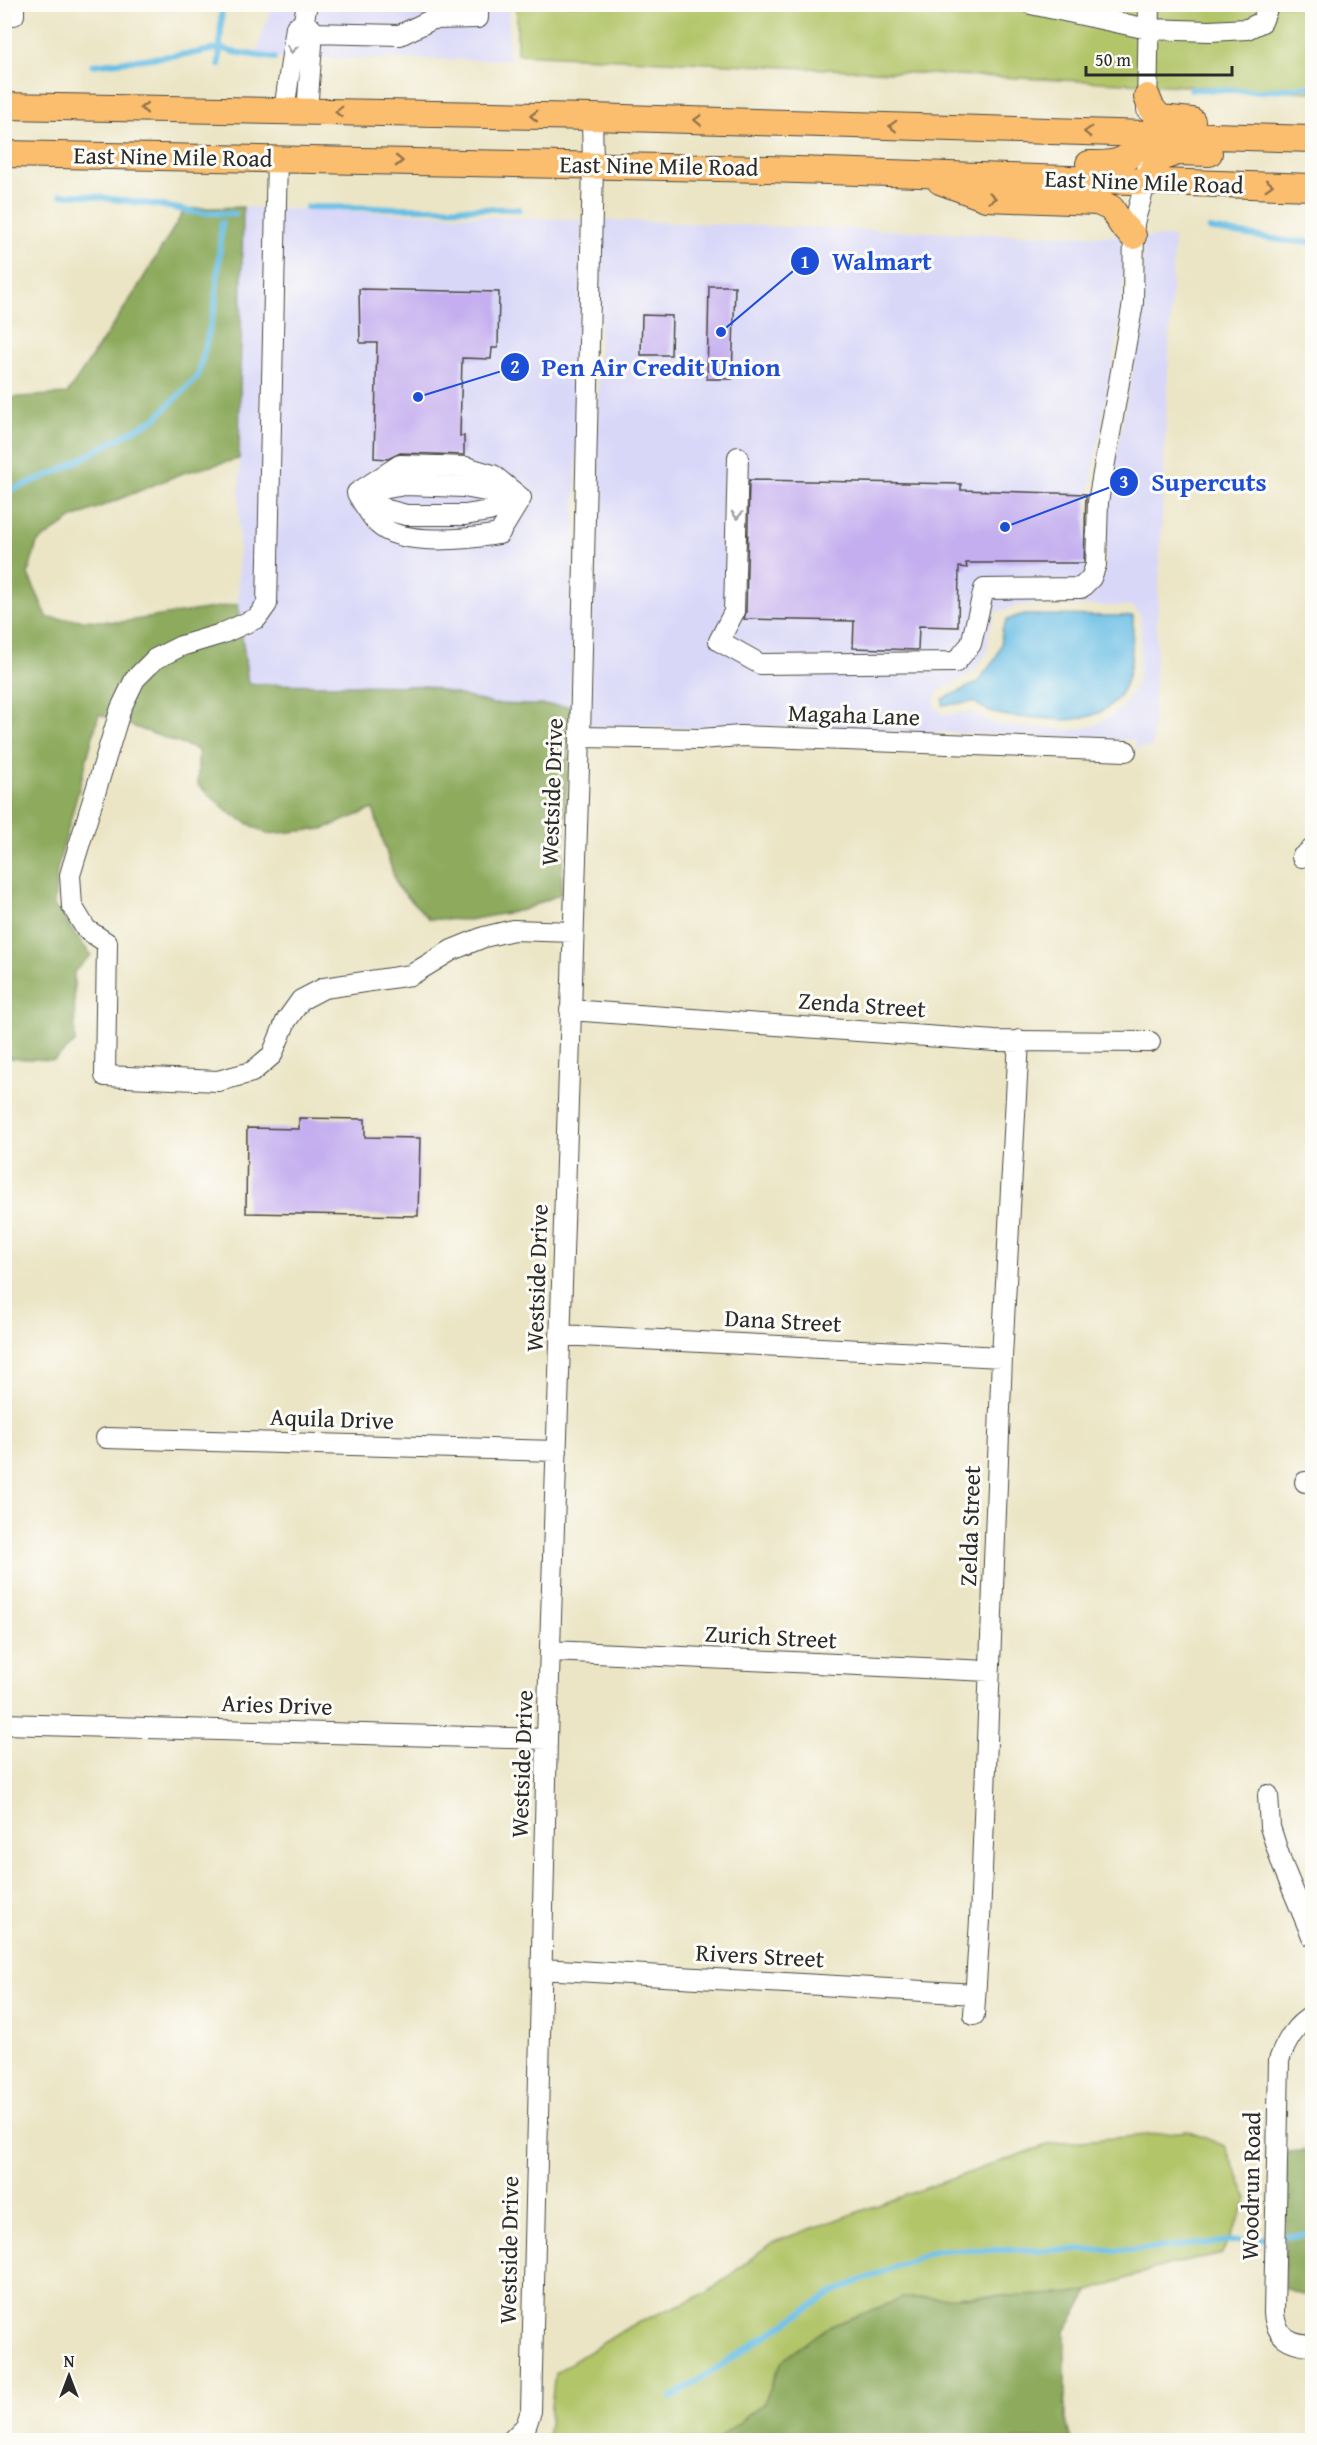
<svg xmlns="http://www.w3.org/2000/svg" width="1317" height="2445" viewBox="0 0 1317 2445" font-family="'Gentium Book Plus',serif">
<rect width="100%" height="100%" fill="#fdfcf7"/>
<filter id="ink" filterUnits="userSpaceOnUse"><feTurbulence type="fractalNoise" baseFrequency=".0167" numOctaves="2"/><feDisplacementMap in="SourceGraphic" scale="12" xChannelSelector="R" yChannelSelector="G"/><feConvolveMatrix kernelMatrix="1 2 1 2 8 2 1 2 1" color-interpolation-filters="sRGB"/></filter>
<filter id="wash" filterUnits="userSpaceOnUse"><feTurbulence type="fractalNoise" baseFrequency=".008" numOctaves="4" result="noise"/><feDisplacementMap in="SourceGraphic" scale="24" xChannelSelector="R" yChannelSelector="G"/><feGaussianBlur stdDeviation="1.35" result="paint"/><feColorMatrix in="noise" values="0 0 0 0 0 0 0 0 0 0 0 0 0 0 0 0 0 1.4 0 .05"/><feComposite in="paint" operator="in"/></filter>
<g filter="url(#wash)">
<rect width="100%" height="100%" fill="#ebe5c5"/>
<path fill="#d8d7f8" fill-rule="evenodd" d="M272,5H509L508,54L513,60L255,58Z
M243,207L582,220L571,706L493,704L426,686L247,684L238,604Z
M602,220L992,234L1124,236L1123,301L1088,502L1086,576L1105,577L1107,503L1134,360L1142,304L1143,237H1174L1152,748H1135V740L742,725L699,728L590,726ZM1020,605L1132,606L1141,616L1140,659L1137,682L1123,707L1096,725L1074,730L1003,726L987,721L972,712L943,715L935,706L934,700L939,690L970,675L987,653L989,633L996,612Z"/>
<path fill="#b2c569" stroke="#6e784a" stroke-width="1.5" d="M1096,4L1113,9L1171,4L1312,5V92L517,54V5Z
M1188,2131L1225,2146L1248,2200L1222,2253L1157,2268L1085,2293L1023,2296H961L782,2361L764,2403L717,2440H547L555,2373L630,2326L707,2293L771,2243L1050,2144Z"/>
<path fill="#8daa5d" stroke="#5c6a44" stroke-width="1.5" d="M243,207L239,459L183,473L73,518L37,543L28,574L48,618L121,622L238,604L248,684L426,686L493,704L571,706L561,894L523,910L469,920L429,919L397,886L373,809L323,829L267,834L231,814L198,785V750L99,714L57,870L54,906L91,955L74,972L75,1043L54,1060L5,1058L4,398L67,394L135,292L185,209Z
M1312,2150V2298L1284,2288L1287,2152Z
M1089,2292L1065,2331V2419L1071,2440H717L764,2403L782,2361L828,2327L903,2298L1023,2296Z"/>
<path fill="#68bee5" stroke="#4a7488" stroke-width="1.5" d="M1020,615L1133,616C1132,662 1135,711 1076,719C1065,721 1051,719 1040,718C1016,717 994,718 974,702L943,705V699L977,683L996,658L1001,644L1002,630L1007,620Z"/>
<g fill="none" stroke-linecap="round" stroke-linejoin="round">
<path stroke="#68bee5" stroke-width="6" d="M92,65L196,53L220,48L233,52L274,58
M219,65L222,4
M1191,89L1262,91L1312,86
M61,195H82L158,205L194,212L235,214
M307,207L519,209
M1209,229L1287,241L1312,242
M4,493L61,470L156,418L198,376L215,307L222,223
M671,2398L835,2291L936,2250H1133L1312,2234"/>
</g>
<g id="blocks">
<path fill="#c4aeef" d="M709,286H735L732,379H707Z
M359,289L499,292L498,348H492L491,359L462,358L460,436H464V455L400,453L388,459L374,458L377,343H360Z
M642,315L672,316L671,355H641Z
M749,480L961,484V490L1086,494L1084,563H966L967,568L959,567L958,627L919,626L918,650L853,648L854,621L744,619L746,612Z
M299,1118L365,1119V1137L420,1138L418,1216L246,1213L247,1128L299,1129Z"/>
</g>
</g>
<g filter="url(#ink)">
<use href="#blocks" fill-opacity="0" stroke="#484742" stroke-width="1.5"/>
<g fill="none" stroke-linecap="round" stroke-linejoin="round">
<g stroke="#484742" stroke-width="22">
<path id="minor" d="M1031,4L1148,29L1210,31L1247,29L1262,22L1269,4
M4,14L14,15V4
M303,25L307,4
M311,33L400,35L433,19L478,18V4
M1147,110L1149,4
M284,111L296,27L303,25L311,28L312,45L307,111
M277,158L267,604L257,618L221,634L181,646L155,659L135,679L121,708L70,875L72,906L86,929L107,943L105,1076L218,1081L252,1072L272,1055L286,1021L301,1000L324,988L411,975L452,950L484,937L513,930L573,932
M738,457L734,612L719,641L760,664L956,662L971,644L984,589L1081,588L1091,578L1096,565L1098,502L1133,303L1134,223L1146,181V169
M365,492L405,485L464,487L517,497
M357,493C363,503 370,515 378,524C401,547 469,539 499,534L521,498
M357,493L400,465L437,466L466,467L493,475L521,498
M362,496L387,510L406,515H465L489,511L521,498
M580,737L700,739L741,736L1126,751
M1302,857L1312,849
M570,1010L995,1041L1150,1042
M560,1335L1002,1357
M106,1438L557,1451
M1305,1482H1312
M551,1651L989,1671
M4,1724L547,1739
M1268,1795L1270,1827L1282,1864L1312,1936
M542,1969L975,1994
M974,2015L980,1920L1002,1357L1019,1040
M1312,2016C1295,2025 1286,2042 1279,2060L1274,2313C1276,2337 1290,2344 1312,2345
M512,2440L526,2426L531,2411L547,1739L580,737L593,165L592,117"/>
</g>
<g stroke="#484742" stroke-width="28">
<path id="major" d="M1147,97L1151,107L1160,118L1192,121
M4,106L592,117L1312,139
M4,154L767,169L1312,187
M1089,164C1121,165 1130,161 1147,133
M940,181L986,198L1097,202L1111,208L1122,225L1133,236
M1146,181L1160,158L1178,152L1209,153"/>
</g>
<use href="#minor" stroke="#fff" stroke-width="20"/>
<use href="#major" stroke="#fbbd6e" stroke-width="26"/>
</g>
<defs><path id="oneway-chevron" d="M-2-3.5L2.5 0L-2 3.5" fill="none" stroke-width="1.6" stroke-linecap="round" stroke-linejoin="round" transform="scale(1.5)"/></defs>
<g stroke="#a0a0a0">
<use href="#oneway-chevron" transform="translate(292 49) rotate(98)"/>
<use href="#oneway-chevron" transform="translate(737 515) rotate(92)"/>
</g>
<g stroke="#93744c">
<use href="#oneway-chevron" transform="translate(144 108) rotate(-179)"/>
<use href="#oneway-chevron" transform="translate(339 112) rotate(-179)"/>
<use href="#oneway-chevron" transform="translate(534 116) rotate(-179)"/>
<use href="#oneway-chevron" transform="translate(698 120) rotate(-178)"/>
<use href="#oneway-chevron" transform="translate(893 126) rotate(-178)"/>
<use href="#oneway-chevron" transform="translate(1088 132) rotate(-178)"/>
<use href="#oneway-chevron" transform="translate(399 161) rotate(1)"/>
<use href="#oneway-chevron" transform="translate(1269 185) rotate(2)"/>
<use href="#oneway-chevron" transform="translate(992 198) rotate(6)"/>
</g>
</g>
<g text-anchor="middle" stroke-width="6" stroke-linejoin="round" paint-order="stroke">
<g font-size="24" fill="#2b2b2b" stroke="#fdfcf7">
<text transform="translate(173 157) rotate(1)" y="8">East Nine Mile Road</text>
<text transform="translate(659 166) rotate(1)" y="8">East Nine Mile Road</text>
<text transform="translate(1144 182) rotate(2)" y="8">East Nine Mile Road</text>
<text transform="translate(854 715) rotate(2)" y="8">Magaha Lane</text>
<text transform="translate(552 792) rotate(-88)" y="8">Westside Drive</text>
<text transform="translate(862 1005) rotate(4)" y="8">Zenda Street</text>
<text transform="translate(537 1278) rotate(-88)" y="8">Westside Drive</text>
<text transform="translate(783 1321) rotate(3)" y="8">Dana Street</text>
<text transform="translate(332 1419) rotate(2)" y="8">Aquila Drive</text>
<text transform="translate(970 1526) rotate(-88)" y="8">Zelda Street</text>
<text transform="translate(771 1637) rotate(3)" y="8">Zurich Street</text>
<text transform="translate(277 1705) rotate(2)" y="8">Aries Drive</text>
<text transform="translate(522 1764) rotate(-88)" y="8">Westside Drive</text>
<text transform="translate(760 1956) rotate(3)" y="8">Rivers Street</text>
<text transform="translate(1251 2186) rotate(-89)" y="8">Woodrun Road</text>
<text transform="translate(509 2250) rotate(-89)" y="8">Westside Drive</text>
</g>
</g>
<path fill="none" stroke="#1d4ed8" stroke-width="2" d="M721 332L805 261M418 397L515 367M1005 527L1124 482"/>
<g fill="#1d4ed8" stroke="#fdfcf7" stroke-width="2">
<circle cx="721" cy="332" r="6"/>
<circle cx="418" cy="397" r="6"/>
<circle cx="1005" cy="527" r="6"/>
<circle cx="805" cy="261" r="15"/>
<circle cx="515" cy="367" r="15"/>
<circle cx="1124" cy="482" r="15"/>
</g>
<g font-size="18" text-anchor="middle" font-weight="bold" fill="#fff">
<text x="805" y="268">1</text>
<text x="515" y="373">2</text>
<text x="1124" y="488">3</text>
</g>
<g font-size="26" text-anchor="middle" font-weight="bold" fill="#1d4ed8" stroke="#fdfcf7" stroke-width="6" stroke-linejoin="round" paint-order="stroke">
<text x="882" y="270">Walmart</text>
<text x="661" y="376">Pen Air Credit Union</text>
<text x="1209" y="491">Supercuts</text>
</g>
<rect width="1317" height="2445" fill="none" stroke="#fdfcf7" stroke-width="24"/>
<g transform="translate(69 2376)" stroke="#fdfcf7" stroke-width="4.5" paint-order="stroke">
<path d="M0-4.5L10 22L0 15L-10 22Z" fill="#2b2b2b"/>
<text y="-9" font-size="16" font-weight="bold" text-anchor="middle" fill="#2b2b2b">N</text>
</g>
<path d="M1086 66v9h146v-9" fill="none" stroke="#2b2b2b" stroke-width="3"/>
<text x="1095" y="66" font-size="18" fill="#2b2b2b" stroke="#fdfcf7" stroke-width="4.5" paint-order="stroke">50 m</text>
</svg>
